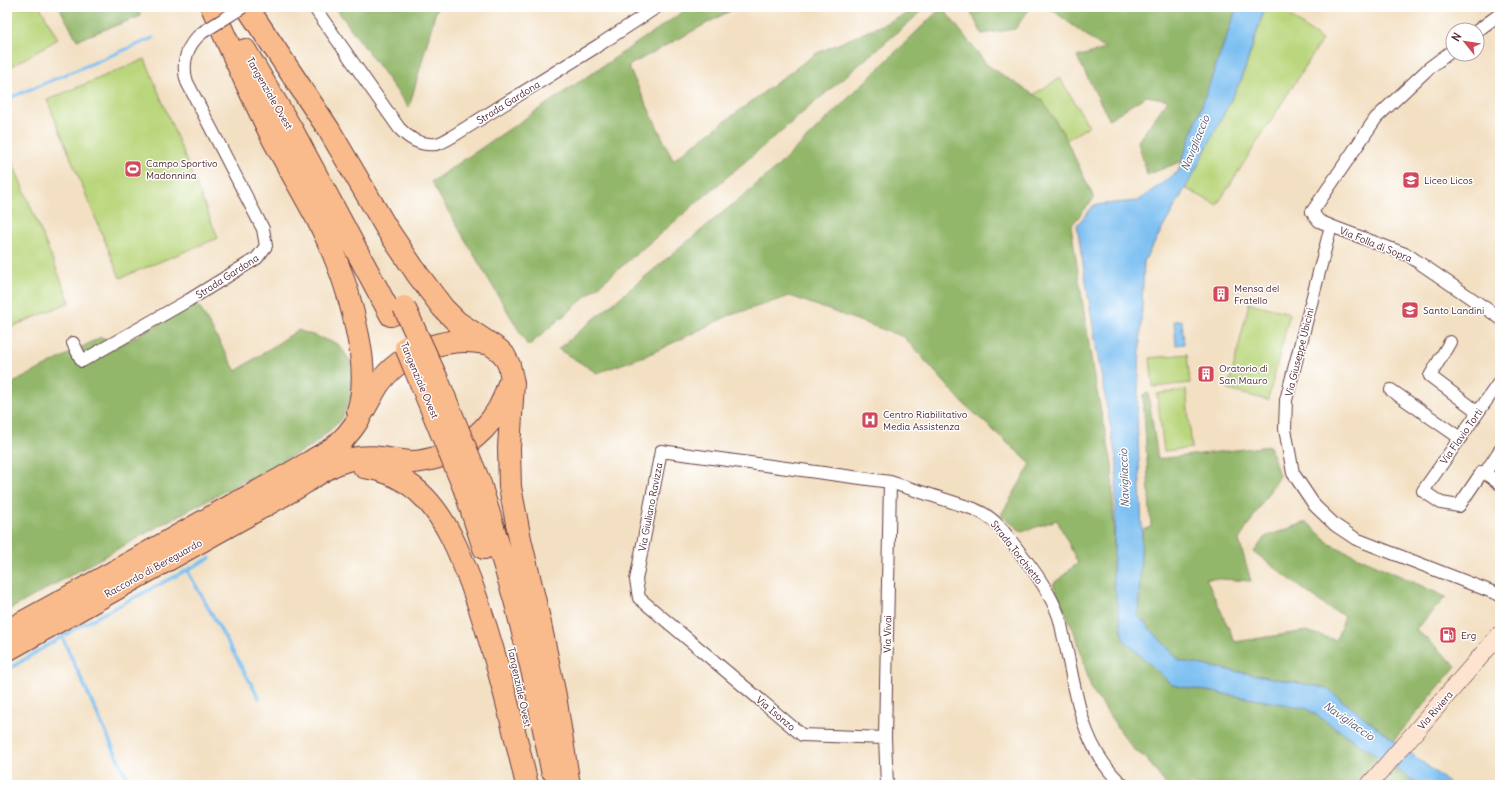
<svg xmlns="http://www.w3.org/2000/svg" width="1507" height="792" viewBox="0 0 1507 792" font-family="Delius,sans-serif">
<rect width="100%" height="100%" fill="#fff"/>
<filter id="ink" filterUnits="userSpaceOnUse"><feTurbulence type="fractalNoise" baseFrequency=".025" numOctaves="2"/><feDisplacementMap in="SourceGraphic" scale="8" xChannelSelector="R" yChannelSelector="G"/><feConvolveMatrix kernelMatrix="1 2 1 2 8 2 1 2 1" color-interpolation-filters="sRGB"/></filter>
<filter id="wash" filterUnits="userSpaceOnUse"><feTurbulence type="fractalNoise" baseFrequency=".012" numOctaves="4" result="noise"/><feDisplacementMap in="SourceGraphic" scale="16" xChannelSelector="R" yChannelSelector="G"/><feGaussianBlur stdDeviation="0.9" result="paint"/><feColorMatrix in="noise" values="0 0 0 0 0 0 0 0 0 0 0 0 0 0 0 0 0 1.4 0 .05"/><feComposite in="paint" operator="in"/></filter>
<g filter="url(#wash)">
<rect width="100%" height="100%" fill="#f3e0c3"/>
<path fill="#bad67b" stroke="#827a53" d="M7,7H40L58,39L7,69Z
M1265,7H1278L1322,40L1217,205L1185,188L1242,78Z
M145,59L218,238L120,278L47,100Z
M1060,78L1089,126L1060,144L1031,96Z
M7,149L70,302L7,329Z
M1249,303L1290,313L1268,400L1228,390Z
M1187,354L1190,383L1153,387L1150,358Z
M1186,390L1192,448L1164,451L1157,394Z"/>
<path fill="#93b76b" stroke="#6e6b4b" d="M59,7H136L141,16L77,40Z
M335,7H437L409,108Z
M690,7H737L628,66L673,160L815,54L923,7H927L528,346L431,182Z
M942,7L987,65L1042,100L1062,131L1094,198L1071,226L1094,377L1112,464L1114,538L1113,578L1172,685L1306,708L1379,757L1354,785H1166L1146,758L1134,750L1092,691L1077,639L1053,584L1078,563L1057,520L1022,532L1001,515L1031,464L963,403L904,337L790,296L728,316L650,354L597,373L558,349L775,169Z
M968,7H1031L1015,29L982,34Z
M1048,7H1237L1182,161L1147,175L1138,141L1168,100L1146,96L1109,119L1077,57L1105,49Z
M196,301L236,371L298,330L338,344L350,360L352,394L341,420L313,445L164,523L7,611V386L101,337L120,345L169,318Z
M1148,393L1158,459L1270,446L1279,476L1239,540L1251,581L1206,578L1235,642L1306,631L1336,640L1345,616L1328,608L1254,552L1265,537L1307,522L1330,544L1446,597L1416,629L1456,666L1394,740L1326,688L1180,661L1138,616L1142,530L1151,527L1143,395Z
M1395,768L1420,785H1380Z"/>
<path fill="#7bbff1" stroke="#626f8e" d="M1237,7H1265L1242,78L1194,173L1144,261L1137,415L1142,530L1138,616L1180,661L1326,688L1452,785H1420L1306,708L1172,685L1123,639L1113,578L1117,463L1097,352L1077,225L1094,205L1137,201L1178,172Z
M1182,320L1184,344L1176,345L1174,321Z"/>
<g fill="none" stroke-linecap="round" stroke-linejoin="round">
<path stroke="#7bbff1" stroke-width="3.5" d="M7,99L153,38
M187,570L259,698
M62,637L130,785
M7,670L78,627L210,558"/>
</g>
</g>
<g filter="url(#ink)">
<g fill="none" stroke-linecap="round" stroke-linejoin="round">
<g stroke="#633c42" stroke-width="14">
<path id="street" d="M314,7L399,128C409,139 421,146 436,144C442,143 448,139 453,136L599,45L657,7
M1477,31L1500,14
M1453,50L1429,68L1376,118L1312,212L1319,221L1331,226L1408,255L1500,318
M1331,226L1286,400L1285,429L1293,473L1315,506L1335,525L1356,539L1500,595
M1450,342L1430,376L1478,412
M73,343L82,361L189,300L257,258L266,246L263,229L187,82C181,63 187,44 203,32
M1500,381L1423,491L1441,503L1459,506L1482,472L1485,473L1500,450
M1391,390L1460,438
M1485,473L1500,484
M885,738L802,735L639,598L636,580L661,451L890,482L974,509C996,518 1004,532 1018,550C1035,571 1050,592 1059,617C1062,627 1063,637 1066,647C1077,697 1082,749 1123,785
M887,785L885,738L890,482"/>
</g>
<g stroke="#633c42" stroke-width="18">
<path id="secondary" d="M1369,785L1500,634"/>
</g>
<g stroke="#633c42" stroke-width="24">
<path id="highway" d="M212,7C231,51 252,96 273,139C294,179 320,218 336,260C346,284 353,310 358,336C363,360 366,386 358,411
M247,7L329,130L387,229L418,275L443,308L457,322L499,350L504,355L509,365L513,383L509,448L510,487L520,539L539,619L555,696L569,785
M245,50L292,130L391,315
M364,467C387,470 409,481 425,498C447,521 460,554 471,583C495,649 511,717 527,785
M480,484L515,600L534,678L552,770
M465,490L484,548
M7,631C84,589 160,546 236,503C261,490 286,476 310,462C319,456 330,451 338,444C359,425 364,407 378,385C401,352 446,335 485,343
M7,650L298,487C315,476 332,463 352,459C373,454 392,461 412,462C422,462 432,459 442,456C474,444 499,419 508,386"/>
</g>
<use href="#street" stroke="#fff" stroke-width="12"/>
<use href="#secondary" stroke="#fde4d1" stroke-width="17"/>
<use href="#highway" stroke="#fabb8c" stroke-width="22"/>
<g stroke="#633c42" stroke-width="14" stroke-linecap="butt">
<path id="street-bridge" d="M203,32L243,7"/>
</g>
<g stroke="#633c42" stroke-width="24" stroke-linecap="butt">
<path id="highway-bridge" d="M404,307L437,379L480,484
M406,347L465,490"/>
</g>
<use href="#street-bridge" stroke="#fff" stroke-width="12"/>
<use href="#highway-bridge" stroke="#fabb8c" stroke-width="22"/>
</g>
</g>
<defs>
<g id="stadium-square" transform="scale(0.9)"><rect x="-9" y="-9" width="18" height="18" rx="4" fill="#d1495b" stroke="#fff"/><path d="M0-5a6.5 5 0 1 0 0 10a6.5 5 0 1 0 0-10ZM-3.5-1.8h7v3.6h-7Z" fill="#fff"/></g>
<g id="school-square" transform="scale(0.9)"><rect x="-9" y="-9" width="18" height="18" rx="4" fill="#d1495b" stroke="#fff"/><path d="M0-5L7-2L0 1L-7-2ZM-4 1L0 2.5L4 1V4Q0 6-4 4Z" fill="#fff"/></g>
<g id="building-square" transform="scale(0.9)"><rect x="-9" y="-9" width="18" height="18" rx="4" fill="#d1495b" stroke="#fff"/><path d="M-4-6H4V6H1V3H-1V6H-4ZM-2.5-4.3h1.7v1.8h-1.7ZM.8-4.3h1.7v1.8H.8ZM-2.5-1h1.7V.8h-1.7ZM.8-1h1.7V.8H.8Z" fill="#fff"/></g>
<g id="hospital-square" transform="scale(0.9)"><rect x="-9" y="-9" width="18" height="18" rx="4" fill="#d1495b" stroke="#fff"/><path d="M-5-5h3v3.5h4V-5h3V5h-3V1.5h-4V5h-3Z" fill="#fff"/></g>
<g id="fuel-square" transform="scale(0.9)"><rect x="-9" y="-9" width="18" height="18" rx="4" fill="#d1495b" stroke="#fff"/><path d="M-5.5-6h7V0h2V4h1.3V-2.5L3-4.5l.8-.8L6-3V5H2.5V1h-1V6h-7ZM-4.2-4.7v3.2H.2V-4.7Z" fill="#fff"/></g>
</defs>
<g fill-rule="evenodd">
<use href="#stadium-square" x="133" y="169"/>
<use href="#school-square" x="1411" y="180"/>
<use href="#building-square" x="1221" y="294"/>
<use href="#school-square" x="1410" y="310"/>
<use href="#building-square" x="1206" y="374"/>
<use href="#hospital-square" x="870" y="420"/>
<use href="#fuel-square" x="1448" y="635"/>
</g>
<g text-anchor="middle" stroke-width="3" stroke-linejoin="round" paint-order="stroke">
<g font-size="10" fill="#4a1f2b" stroke="#fff">
<text transform="translate(270 93) rotate(60)" y="4">Tangenziale Ovest</text>
<text transform="translate(508 102) rotate(-32)" y="4">Strada Gardona</text>
<text transform="translate(1376 244) rotate(22)" y="4">Via Folla di Sopra</text>
<text transform="translate(227 276) rotate(-33)" y="4">Strada Gardona</text>
<text transform="translate(1299 352) rotate(-76)" y="4">Via Giuseppe Ubicini</text>
<text transform="translate(420 380) rotate(67)" y="4">Tangenziale Ovest</text>
<text transform="translate(1461 436) rotate(-55)" y="4">Via Flavio Torti</text>
<text transform="translate(650 507) rotate(-79)" y="4">Via Giuliano Ravizza</text>
<text transform="translate(1017 552) rotate(52)" y="4">Strada Torchietto</text>
<text transform="translate(153 568) rotate(-29)" y="4">Raccordo di Bereguardo</text>
<text transform="translate(887 634) rotate(-89)" y="4">Via Vivai</text>
<text transform="translate(520 687) rotate(78)" y="4">Tangenziale Ovest</text>
<text transform="translate(1435 710) rotate(-49)" y="4">Via Riviera</text>
<text transform="translate(776 713) rotate(40)" y="4">Via Isonzo</text>
</g>
<g font-size="10" fill="#4a1f2b" stroke="#fff" text-anchor="start">
<text x="146" y="167">Campo Sportivo<tspan x="146" dy="12">Madonnina</tspan></text>
<text x="1424" y="184">Liceo Licos</text>
<text x="1234" y="292">Mensa del<tspan x="1234" dy="12">Fratello</tspan></text>
<text x="1423" y="314">Santo Landini</text>
<text x="1219" y="372">Oratorio di<tspan x="1219" dy="12">San Mauro</tspan></text>
<text x="883" y="418">Centro Riabilitativo<tspan x="883" dy="12">Media Assistenza</tspan></text>
<text x="1461" y="639">Erg</text>
</g>
<g font-size="11" font-style="italic" fill="#5b5770" stroke="#fff">
<text transform="translate(1195 143) rotate(-68)" y="4">Navigliaccio</text>
<text transform="translate(1124 478) rotate(-92)" y="4">Navigliaccio</text>
<text transform="translate(1349 721) rotate(35)" y="4">Navigliaccio</text>
</g>
</g>
<rect width="1507" height="792" fill="none" stroke="#fff" stroke-width="24"/>
<g transform="translate(1465 42) rotate(300)"><circle r="19" fill="#ffffff" stroke="#b7a5aa"/>
<path d="M0-3L7 15L0 10L-7 15Z" fill="#d1495b"/>
<text y="-6" font-size="11" font-weight="bold" text-anchor="middle" fill="#4a1f2b">N</text>
</g>
</svg>
